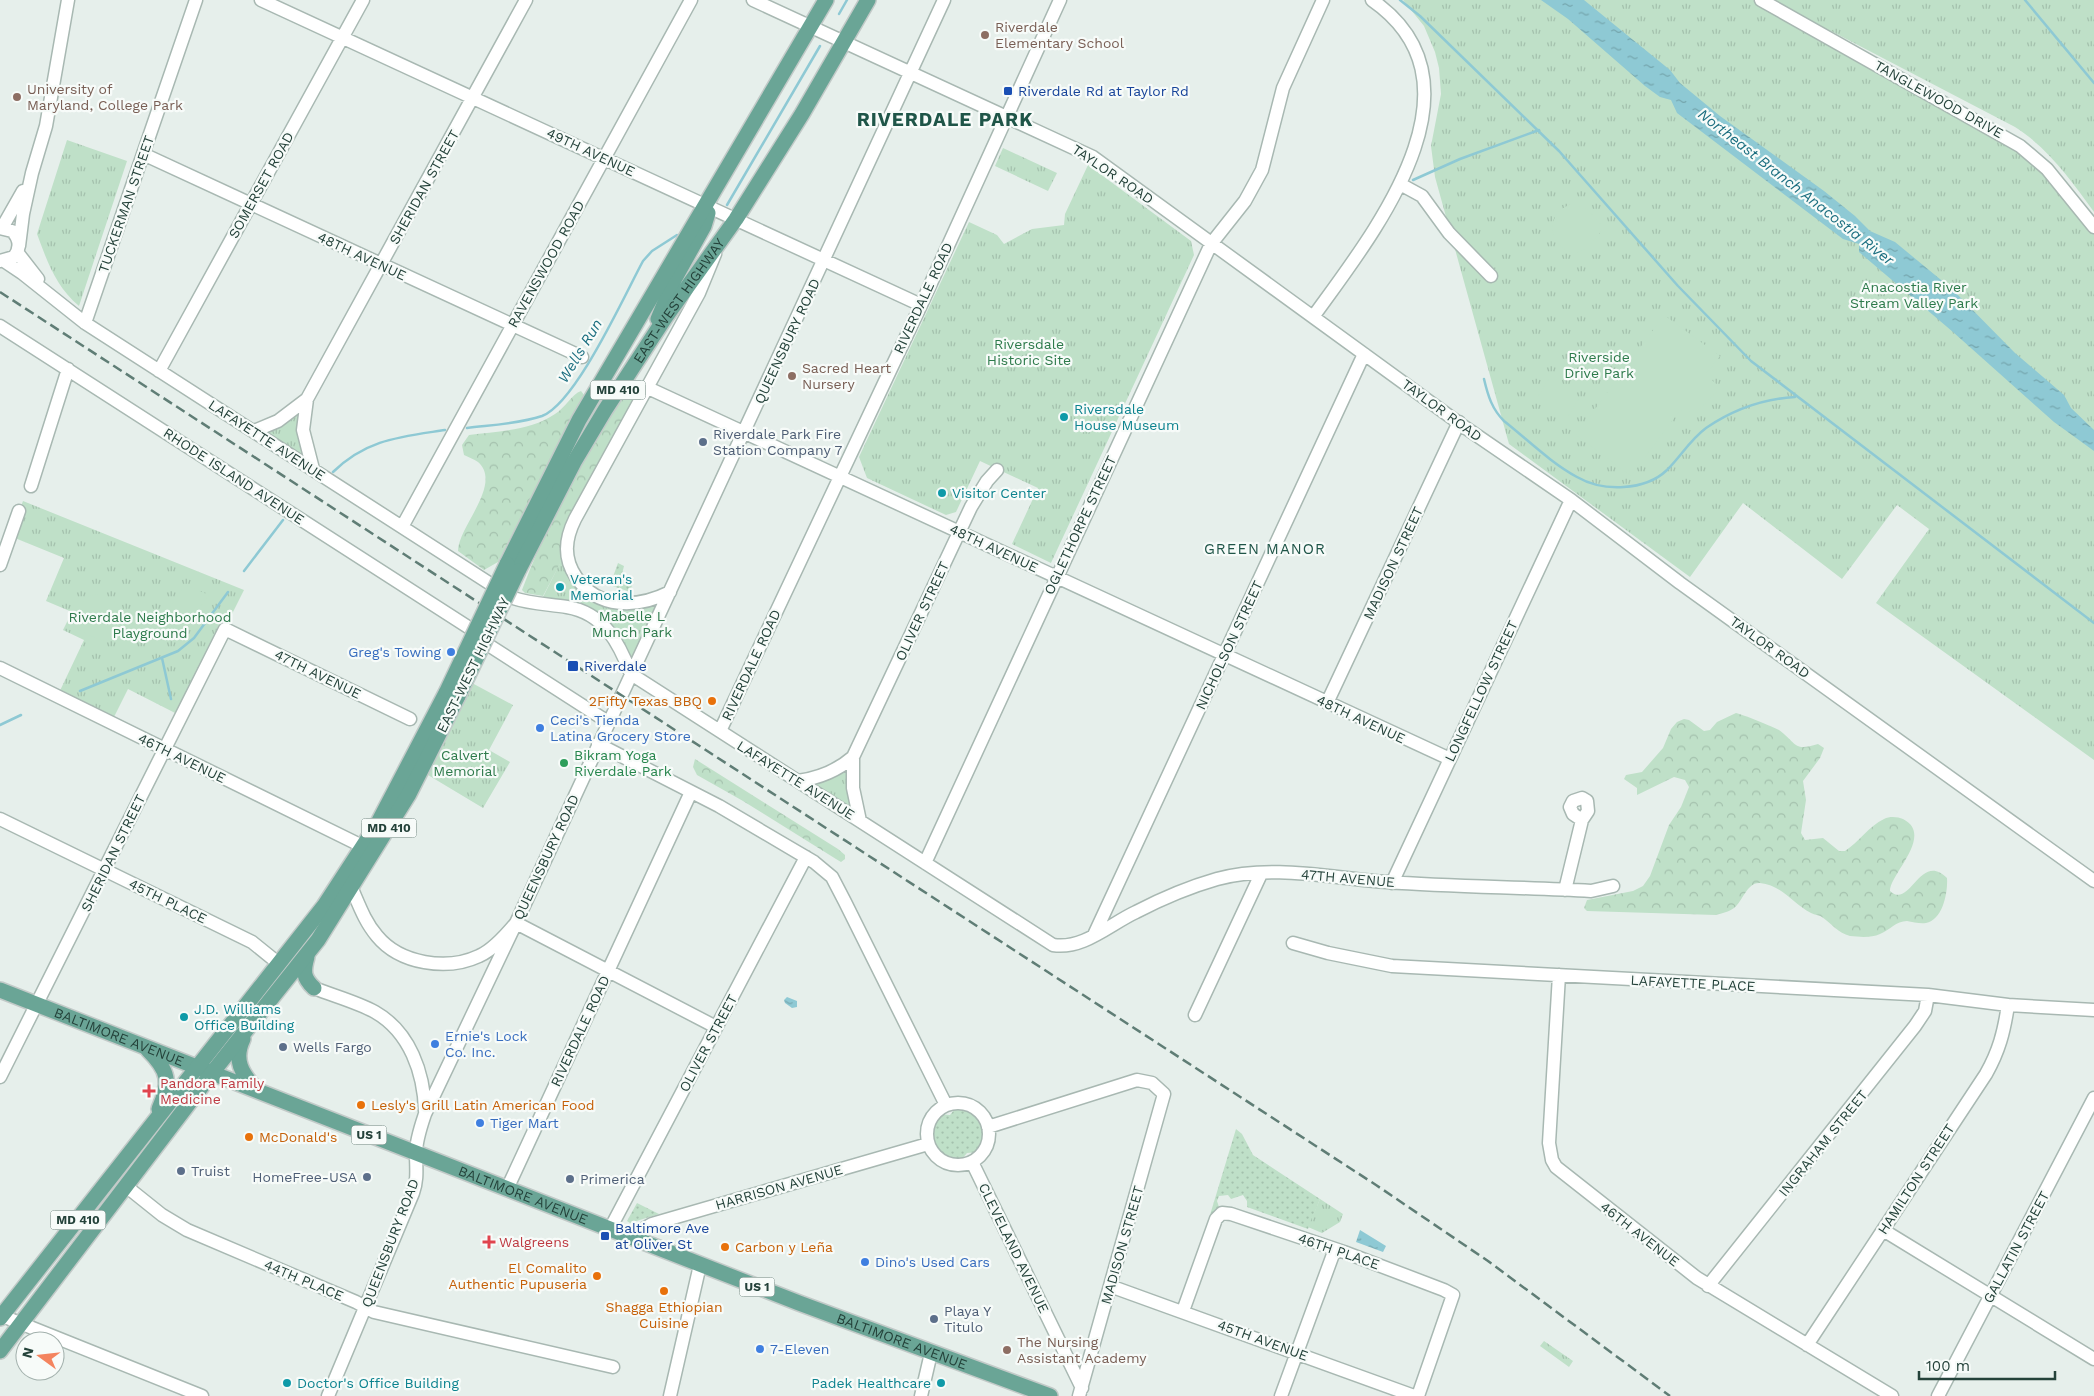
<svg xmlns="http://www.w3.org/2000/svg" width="2094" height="1396" viewBox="0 0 2094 1396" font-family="'Work Sans',sans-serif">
<defs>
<pattern id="grass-dots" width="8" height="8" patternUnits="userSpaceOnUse" patternTransform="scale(1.25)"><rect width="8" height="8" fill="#bfe0c8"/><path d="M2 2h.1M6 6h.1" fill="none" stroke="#a4c1ad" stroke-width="1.8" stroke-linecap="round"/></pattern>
<pattern id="forest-crowns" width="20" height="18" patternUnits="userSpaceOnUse" patternTransform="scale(1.25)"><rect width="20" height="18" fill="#bfe0c8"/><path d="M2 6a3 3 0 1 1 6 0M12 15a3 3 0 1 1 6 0" fill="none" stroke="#a4c1ad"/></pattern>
<pattern id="park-tufts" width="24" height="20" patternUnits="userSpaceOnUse" patternTransform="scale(1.25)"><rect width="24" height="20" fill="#bfe0c8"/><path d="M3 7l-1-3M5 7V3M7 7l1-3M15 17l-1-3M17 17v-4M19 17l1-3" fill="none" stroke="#a4c1ad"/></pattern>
<pattern id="water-ripples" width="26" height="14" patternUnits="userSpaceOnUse" patternTransform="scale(1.25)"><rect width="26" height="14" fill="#8ec9d4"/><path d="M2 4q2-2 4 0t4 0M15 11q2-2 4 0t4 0" fill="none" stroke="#74a5ad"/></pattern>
</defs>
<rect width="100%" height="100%" fill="#e6efeb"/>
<path fill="url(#grass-dots)" d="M618,563L624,566L622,574L634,579L630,592L610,585Z
M958,1105C983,1108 994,1131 979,1152L967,1153L961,1160C936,1159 923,1135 939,1114L950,1115Z
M1236,1129L1242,1134L1253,1155L1320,1199L1308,1229L1247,1207V1201L1243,1195L1231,1199L1228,1195L1219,1196L1217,1201L1219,1207L1210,1215Z
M637,1203L659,1214L630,1223L627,1221Z"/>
<path fill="url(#forest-crowns)" d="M632,382L638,383L640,387L563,536L560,545L562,560L543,596L525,593L522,590C549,517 589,448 632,382Z
M581,391L584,395L498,562L484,570L458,551C458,527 503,484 478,462C474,459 468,457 464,455L462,445L469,435C498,431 530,431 555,414C565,408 572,394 581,391Z
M1736,713C1739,713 1776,728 1779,730C1797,743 1793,752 1818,744L1824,748L1820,758L1803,781L1806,800L1801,833L1805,840L1823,838L1839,851H1845C1859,842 1869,826 1884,819C1890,816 1898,817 1903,819C1935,835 1889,875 1890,891C1910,910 1920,851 1947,878C1948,892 1943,920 1926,923C1920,924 1913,922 1907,921C1896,921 1890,930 1880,934C1871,938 1860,937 1850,936C1838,933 1832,924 1822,917C1819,915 1815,915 1811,913C1793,904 1782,885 1760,883C1747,882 1743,901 1734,908C1729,912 1722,913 1716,915L1587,911L1584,908L1587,900L1633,891L1643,886L1650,876L1669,825L1681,807L1689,787L1685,780L1674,777L1637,795V788L1624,779L1626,775L1642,772L1663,748L1671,729L1677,722L1684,719L1689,720L1704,731L1710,730L1717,722Z
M695,759L838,849L845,855V859L841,862L836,859L743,801L697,775L693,767Z"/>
<path fill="url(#park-tufts)" d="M1403,0H1753L2027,154L2094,232V760L1876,603L1929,529L1897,505L1842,579L1743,503L1690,577L1509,444L1435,177L1431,146L1441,94L1439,68L1435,52L1424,26Z
M1771,0H2094V212C2071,180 2048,148 2015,127L1831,31L1793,15Z
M67,140L127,161L79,306C56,287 47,261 37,234Z
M1003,148L1057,173L1048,191L995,166Z
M1088,165L1191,241L1194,255L1051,563L1012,544L1038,488L980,461L956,512L946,515L867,478L859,457L969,222L997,235L1004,244L1032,229L1064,225L1065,214Z
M295,409L303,415L313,469L255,431Z
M23,501L244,590L181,716L128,689L111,723L57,697L84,640L63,630L72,612L46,601L64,558L10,536Z
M566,551L570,568L605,601L669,592L631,673L599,620L540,603Z
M472,683L513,705L489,750L510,762L483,808L428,775Z
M853,757L860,821L798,781Z
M1320,1199L1343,1214L1340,1222L1322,1233L1308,1227Z
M1544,1341L1573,1361L1569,1367L1540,1346Z"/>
<path fill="#bfe0c8" d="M1572,204L1588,210L1604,228L1587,248L1576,253C1547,249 1544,212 1572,204Z
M1664,315L1720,356L1706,374L1718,386V391L1696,412L1680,410L1631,476L1576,435Z
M1549,379L1579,399L1568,416L1538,396Z
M185,585L209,595L190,620L167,611Z
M96,594C132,598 128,643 106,641C96,640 85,632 76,629L74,624L85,598Z"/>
<path fill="url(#water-ripples)" d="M1541,0H1584L1670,70L1680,83L1720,116L1824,191L1855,216L1870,231L1895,242L1952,289L2015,353L2064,395L2071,408L2094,430V451L2054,422L1953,332L1859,252V244L1843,239L1677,113L1671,100L1660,97L1645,86L1568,19Z
M787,997L797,1001V1007L792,1008L785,1003L784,1000Z
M1360,1230L1386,1246L1383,1252L1356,1242Z"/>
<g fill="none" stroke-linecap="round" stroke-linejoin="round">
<path stroke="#8ec9d4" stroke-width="2.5" d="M1400,0L1420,16L1559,151L1678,286L1751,361L2094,623
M2025,0L2094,83
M839,14L847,0
M1413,180L1460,159L1539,130
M727,205L820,46
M1484,379C1488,396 1492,409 1504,421C1528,440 1551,463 1577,477C1603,492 1645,491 1667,470C1681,456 1690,440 1706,428C1734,409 1762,399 1795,397
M467,428C491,425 518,424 542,416C576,403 624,296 643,261L652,251L677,235
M333,472C367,439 400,437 445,430
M244,571L283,520
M162,658L171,699
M80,691L178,651L194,638L228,592
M0,725L21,715"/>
<g stroke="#a8b8b2" stroke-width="15">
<path id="minor" d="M261,0L921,305
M753,0L1093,157L1463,426L1571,500L1680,583L2094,881
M1761,0L2020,146L2047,169L2094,227
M143,154L582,357
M1400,184L1422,196L1449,233L1491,276
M0,228L12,231C20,239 21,248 14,257L0,261
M2,228L23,191
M19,246L23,214L32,173L46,126L68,0
M17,252L38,279
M4,261L22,273L85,323L489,583
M1313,317C1372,235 1494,85 1372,0
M85,323L196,0
M0,326L468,627
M159,371L363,0
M648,388L1450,759
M254,431L278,421L307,399
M313,469L303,430L307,399L526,0
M31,486L68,369
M402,527L691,0
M0,565L19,511
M670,592C638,608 598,610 576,577C563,558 565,539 575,519L699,293L715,254
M513,598C531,604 549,604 567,607C604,613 619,643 631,674L1053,945C1083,950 1110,924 1136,912C1161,899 1189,887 1217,879C1271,864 1331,878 1387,882C1455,887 1523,887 1591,891L1613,886
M490,646L608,722
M0,668L364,847
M1327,703L1459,422
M720,731L921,305L1060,0
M598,744L719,806L814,862L832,877L845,902L946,1105
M853,757V788L860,821
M798,781C819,778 837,771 853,757L971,507L987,481L997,470
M0,819L252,942L278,963
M925,863L1211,244L1245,201L1262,170L1283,88L1323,0
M1392,883L1571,500
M352,889C359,905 365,922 377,936C400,964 447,971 479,956C493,950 506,935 516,923L716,1027
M1565,890L1582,820L1573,814L1570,807L1573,801L1582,798L1587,801L1588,811L1582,820
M1094,935L1364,354
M1293,943L1328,953L1392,966L1928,995L2008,1005L2094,1010
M1559,975L1549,1143L1552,1160L1556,1167L1697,1278L1892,1396
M314,988C334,996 357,1002 375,1012C410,1032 424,1073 425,1111
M1195,1015L1261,874
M0,1077L225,629L410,719
M927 1134a31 31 0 1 1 62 0a31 31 0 1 1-62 0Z
M988,1127L1137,1080L1152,1083L1164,1094L1079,1396
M972,1162L1082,1388
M127,1187L162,1215L187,1230L356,1302L374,1312L613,1367
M507,1189L691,792
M610,1229L806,857
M1883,1230L2094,1359
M633,1238L640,1231L652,1224L928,1144
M1110,1286L1414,1396
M1708,1286L1915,1026L1925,1011L1928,995
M1183,1311L1216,1219L1222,1213L1231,1214L1344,1252L1444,1290L1453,1295L1418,1396
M0,1315L202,1396
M1807,1345L1986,1074C1999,1051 2004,1032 2008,1005
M328,1396L413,1193C418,1179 416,1168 416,1153C416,1140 421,1126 425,1114L516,923L944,0
M670,1396L700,1265
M921,1396L931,1353
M1281,1396L1335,1249
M1938,1396L2094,1098"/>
</g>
<g stroke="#c2cac8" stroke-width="18">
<g id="major">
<path d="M658,319L675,278L704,226L708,213"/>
<path d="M507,564L579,420L826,0"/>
<path id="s1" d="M518,571L574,462L605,410L665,318L736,219L802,114L868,0"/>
<path d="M307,957C303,971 303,978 314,988"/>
<path id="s2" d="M0,990L799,1303L1050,1396"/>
<path d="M243,1039C233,1060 242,1074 256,1089"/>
<path d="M148,1050C169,1071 171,1082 159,1109"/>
<path d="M0,1318L324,906L378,823L447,691"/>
<path d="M0,1351L212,1073L318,940L409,794L458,696"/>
</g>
</g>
<use href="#minor" stroke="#fff" stroke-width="12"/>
<use href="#major" stroke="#6aa596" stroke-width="15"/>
<path stroke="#5f7d75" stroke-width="2.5" stroke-dasharray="10 5" stroke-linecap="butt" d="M0,292L1376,1185L1488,1261L1670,1396"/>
<g stroke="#c2cac8" stroke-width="18" stroke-linecap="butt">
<path id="major-bridge" d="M447,691L507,564
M458,696L518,571"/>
</g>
<use href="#major-bridge" stroke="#6aa596" stroke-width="15"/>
</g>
<g fill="#8d6e63" stroke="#f7fbf9" stroke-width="2">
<circle cx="985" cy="35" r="5"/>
<circle cx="17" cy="97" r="5"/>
<circle cx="792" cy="376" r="5"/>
<circle cx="1007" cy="1350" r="5"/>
</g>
<g fill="#1a4fb4" stroke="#f7fbf9" stroke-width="2">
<rect x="1003" y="86" width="10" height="10" rx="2.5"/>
<rect x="567" y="660" width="12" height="12" rx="2.5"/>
<rect x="600" y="1231" width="10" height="10" rx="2.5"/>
</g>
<g fill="#0f9aa8" stroke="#f7fbf9" stroke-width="2">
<circle cx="1064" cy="417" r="5"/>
<circle cx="942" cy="493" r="5"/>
<circle cx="560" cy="587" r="5"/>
<circle cx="184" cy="1017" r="5"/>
<circle cx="287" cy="1383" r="5"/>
<circle cx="941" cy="1383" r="5"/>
</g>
<g fill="#5c6f8a" stroke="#f7fbf9" stroke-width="2">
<circle cx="703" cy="442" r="5"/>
<circle cx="283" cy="1047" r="5"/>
<circle cx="181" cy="1171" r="5"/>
<circle cx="367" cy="1177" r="5"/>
<circle cx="570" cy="1179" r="5"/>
<circle cx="934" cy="1319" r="5"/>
</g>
<g fill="#3f7fe0" stroke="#f7fbf9" stroke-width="2">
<circle cx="451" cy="652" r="5"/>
<circle cx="540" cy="728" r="5"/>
<circle cx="435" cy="1044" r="5"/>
<circle cx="480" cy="1123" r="5"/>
<circle cx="865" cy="1262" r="5"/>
<circle cx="760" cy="1349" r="5"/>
</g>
<g fill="#e8710a" stroke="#f7fbf9" stroke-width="2">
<circle cx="712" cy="701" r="5"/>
<circle cx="361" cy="1105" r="5"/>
<circle cx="249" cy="1137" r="5"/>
<circle cx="725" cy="1247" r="5"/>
<circle cx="597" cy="1276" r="5"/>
<circle cx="664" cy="1291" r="5"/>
</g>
<circle fill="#2e9e5b" stroke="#f7fbf9" stroke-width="2" cx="564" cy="763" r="5"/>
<g fill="#e0444e" stroke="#f7fbf9" stroke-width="2">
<path d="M146.5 1083.5h5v5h5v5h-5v5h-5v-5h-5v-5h5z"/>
<path d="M486.5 1234.5h5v5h5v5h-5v5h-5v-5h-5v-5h5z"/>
</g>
<g text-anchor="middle" stroke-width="4.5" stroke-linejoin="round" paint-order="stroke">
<g fill="#f7fbf9" stroke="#637a73" stroke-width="1">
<rect x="590.5" y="380.5" width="55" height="19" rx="4"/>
<rect x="361.5" y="818.5" width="55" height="19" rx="4"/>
<rect x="351.5" y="1125.5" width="35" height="19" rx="4"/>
<rect x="50.5" y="1210.5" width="55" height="19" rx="4"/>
<rect x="739.5" y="1277.5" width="35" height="19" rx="4"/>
</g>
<g font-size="12" font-weight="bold" fill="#24423a">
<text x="618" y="394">MD 410</text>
<text x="389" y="832">MD 410</text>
<text x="369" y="1139">US 1</text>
<text x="78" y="1224">MD 410</text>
<text x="757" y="1291">US 1</text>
</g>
<g font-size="14" fill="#785e54" stroke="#f7fbf9" text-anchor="start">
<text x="995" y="32">Riverdale<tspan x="995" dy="16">Elementary School</tspan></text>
<text x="27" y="94">University of<tspan x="27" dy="16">Maryland, College Park</tspan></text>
<text x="802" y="373">Sacred Heart<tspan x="802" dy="16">Nursery</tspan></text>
<text x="1017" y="1347">The Nursing<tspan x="1017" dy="16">Assistant Academy</tspan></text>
</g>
<g font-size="14" fill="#164399" stroke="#f7fbf9" text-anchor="start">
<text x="1018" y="96">Riverdale Rd at Taylor Rd</text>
<text x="584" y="671">Riverdale</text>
<text x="615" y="1233">Baltimore Ave<tspan x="615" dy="16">at Oliver St</tspan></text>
</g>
<g font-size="14" fill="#24423a" stroke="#f7fbf9">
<text transform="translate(1939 99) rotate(29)" y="5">TANGLEWOOD DRIVE</text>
<text transform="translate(591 152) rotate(25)" y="5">49TH AVENUE</text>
<text transform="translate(1113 174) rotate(34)" y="5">TAYLOR ROAD</text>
<text transform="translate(261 185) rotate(-61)" y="5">SOMERSET ROAD</text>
<text transform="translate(424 187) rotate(-61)" y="5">SHERIDAN STREET</text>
<text transform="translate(126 204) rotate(-71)" y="5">TUCKERMAN STREET</text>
<text transform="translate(362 256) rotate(25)" y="5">48TH AVENUE</text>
<text transform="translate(546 264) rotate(-61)" y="5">RAVENSWOOD ROAD</text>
<text transform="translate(923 298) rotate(-65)" y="5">RIVERDALE ROAD</text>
<text dy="5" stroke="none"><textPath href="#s1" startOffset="315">EAST-WEST HIGHWAY</textPath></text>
<text transform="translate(787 341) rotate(-65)" y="5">QUEENSBURY ROAD</text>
<text transform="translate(1442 410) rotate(36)" y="5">TAYLOR ROAD</text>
<text transform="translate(267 440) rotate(33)" y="5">LAFAYETTE AVENUE</text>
<text transform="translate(234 476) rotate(33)" y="5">RHODE ISLAND AVENUE</text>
<text transform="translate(1080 525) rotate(-65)" y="5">OGLETHORPE STREET</text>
<text transform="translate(994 548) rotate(25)" y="5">48TH AVENUE</text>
<text transform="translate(1393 563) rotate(-65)" y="5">MADISON STREET</text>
<text transform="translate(922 611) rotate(-65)" y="5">OLIVER STREET</text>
<text transform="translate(1229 645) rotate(-65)" y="5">NICHOLSON STREET</text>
<text transform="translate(1770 647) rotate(36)" y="5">TAYLOR ROAD</text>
<text transform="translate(473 665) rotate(-64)" y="5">EAST-WEST HIGHWAY</text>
<text transform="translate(751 665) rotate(-65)" y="5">RIVERDALE ROAD</text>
<text transform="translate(318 674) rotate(26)" y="5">47TH AVENUE</text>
<text transform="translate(1481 691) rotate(-65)" y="5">LONGFELLOW STREET</text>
<text transform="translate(1361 719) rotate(25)" y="5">48TH AVENUE</text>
<text transform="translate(182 758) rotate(26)" y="5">46TH AVENUE</text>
<text transform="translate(796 780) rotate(32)" y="5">LAFAYETTE AVENUE</text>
<text transform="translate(113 853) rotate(-64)" y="5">SHERIDAN STREET</text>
<text transform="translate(546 857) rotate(-65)" y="5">QUEENSBURY ROAD</text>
<text transform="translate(1348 878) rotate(5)" y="5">47TH AVENUE</text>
<text transform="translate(168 901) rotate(26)" y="5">45TH PLACE</text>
<text transform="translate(1693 983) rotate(3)" y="5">LAFAYETTE PLACE</text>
<text transform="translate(580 1031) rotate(-65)" y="5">RIVERDALE ROAD</text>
<text dy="5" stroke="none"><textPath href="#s2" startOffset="128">BALTIMORE AVENUE</textPath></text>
<text transform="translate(708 1043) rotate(-62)" y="5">OLIVER STREET</text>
<text transform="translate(1823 1143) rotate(-51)" y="5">INGRAHAM STREET</text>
<text transform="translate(1916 1179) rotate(-57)" y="5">HAMILTON STREET</text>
<text transform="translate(779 1187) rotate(-16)" y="5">HARRISON AVENUE</text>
<text dy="5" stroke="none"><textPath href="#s2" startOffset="562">BALTIMORE AVENUE</textPath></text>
<text transform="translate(1640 1234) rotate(38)" y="5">46TH AVENUE</text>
<text transform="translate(390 1243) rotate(-69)" y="5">QUEENSBURY ROAD</text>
<text transform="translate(1122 1245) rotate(-74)" y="5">MADISON STREET</text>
<text transform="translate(2016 1247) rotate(-62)" y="5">GALLATIN STREET</text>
<text transform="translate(1014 1248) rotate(64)" y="5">CLEVELAND AVENUE</text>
<text transform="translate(1339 1251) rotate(19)" y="5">46TH PLACE</text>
<text transform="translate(304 1280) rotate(23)" y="5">44TH PLACE</text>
<text transform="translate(1263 1340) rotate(20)" y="5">45TH AVENUE</text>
<text dy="5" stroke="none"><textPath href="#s2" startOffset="968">BALTIMORE AVENUE</textPath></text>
</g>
<g font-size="14" fill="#2d7a4b" stroke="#f7fbf9">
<text x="1914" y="292">Anacostia River<tspan x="1914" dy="16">Stream Valley Park</tspan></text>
<text x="1029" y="349">Riversdale<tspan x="1029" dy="16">Historic Site</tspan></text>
<text x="1599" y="362">Riverside<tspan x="1599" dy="16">Drive Park</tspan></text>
<text x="632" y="621">Mabelle L<tspan x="632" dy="16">Munch Park</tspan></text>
<text x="150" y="622">Riverdale Neighborhood<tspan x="150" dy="16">Playground</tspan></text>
<text x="465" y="760">Calvert<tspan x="465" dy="16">Memorial</tspan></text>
</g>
<g font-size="14" fill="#0d838f" stroke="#f7fbf9" text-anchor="start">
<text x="1074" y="414">Riversdale<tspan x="1074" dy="16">House Museum</tspan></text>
<text x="952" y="498">Visitor Center</text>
<text x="570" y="584">Veteran's<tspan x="570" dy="16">Memorial</tspan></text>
<text x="194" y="1014">J.D. Williams<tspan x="194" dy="16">Office Building</tspan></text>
<text x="297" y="1388">Doctor's Office Building</text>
<text x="931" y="1388" text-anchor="end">Padek Healthcare</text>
</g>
<g font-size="14" fill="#4e5e75" stroke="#f7fbf9" text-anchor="start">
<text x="713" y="439">Riverdale Park Fire<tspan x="713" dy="16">Station Company 7</tspan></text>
<text x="293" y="1052">Wells Fargo</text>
<text x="191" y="1176">Truist</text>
<text x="357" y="1182" text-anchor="end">HomeFree-USA</text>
<text x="580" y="1184">Primerica</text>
<text x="944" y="1316">Playa Y<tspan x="944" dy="16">Titulo</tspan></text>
</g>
<g font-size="14" fill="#366cbe" stroke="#f7fbf9" text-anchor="start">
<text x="441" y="657" text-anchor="end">Greg's Towing</text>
<text x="550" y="725">Ceci's Tienda<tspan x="550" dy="16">Latina Grocery Store</tspan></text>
<text x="445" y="1041">Ernie's Lock<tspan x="445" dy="16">Co. Inc.</tspan></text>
<text x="490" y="1128">Tiger Mart</text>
<text x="875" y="1267">Dino's Used Cars</text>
<text x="770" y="1354">7-Eleven</text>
</g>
<g font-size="14" fill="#c56008" stroke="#f7fbf9" text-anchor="start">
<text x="702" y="706" text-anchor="end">2Fifty Texas BBQ</text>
<text x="371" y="1110">Lesly's Grill Latin American Food</text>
<text x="259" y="1142">McDonald's</text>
<text x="735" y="1252">Carbon y Leña</text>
<text x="587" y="1273" text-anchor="end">El Comalito<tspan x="587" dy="16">Authentic Pupuseria</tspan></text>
<text x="664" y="1312" text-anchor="middle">Shagga Ethiopian<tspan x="664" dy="16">Cuisine</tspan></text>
</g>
<g font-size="14" fill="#27864d" stroke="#f7fbf9" text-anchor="start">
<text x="574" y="760">Bikram Yoga<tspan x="574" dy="16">Riverdale Park</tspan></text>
</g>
<g font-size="14" fill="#be3a42" stroke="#f7fbf9" text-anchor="start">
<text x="160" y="1088">Pandora Family<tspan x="160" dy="16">Medicine</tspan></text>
<text x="499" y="1247">Walgreens</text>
</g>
<g font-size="15" font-style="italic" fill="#1c6f80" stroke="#f7fbf9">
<text transform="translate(1796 187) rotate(38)" y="5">Northeast Branch Anacostia River</text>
<text transform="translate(580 351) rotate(-59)" y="5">Wells Run</text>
</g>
<g font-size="15" letter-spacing="1" fill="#1f5548" stroke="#f7fbf9">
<text x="1265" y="554">GREEN MANOR</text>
</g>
<g font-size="19" font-weight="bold" letter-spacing="1" fill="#1f5548" stroke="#f7fbf9">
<text x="945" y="126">RIVERDALE PARK</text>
</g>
</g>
<g transform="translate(40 1356) rotate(285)"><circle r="24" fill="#f7fbf9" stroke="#a3b1ad"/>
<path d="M0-4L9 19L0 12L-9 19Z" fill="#f4845f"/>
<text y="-8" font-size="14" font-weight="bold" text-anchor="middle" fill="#24423a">N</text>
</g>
<path d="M1919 1371v8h136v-8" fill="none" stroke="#24423a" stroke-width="2.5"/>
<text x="1926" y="1371" font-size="15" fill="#24423a" stroke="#f7fbf9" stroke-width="4" paint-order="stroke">100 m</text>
</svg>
